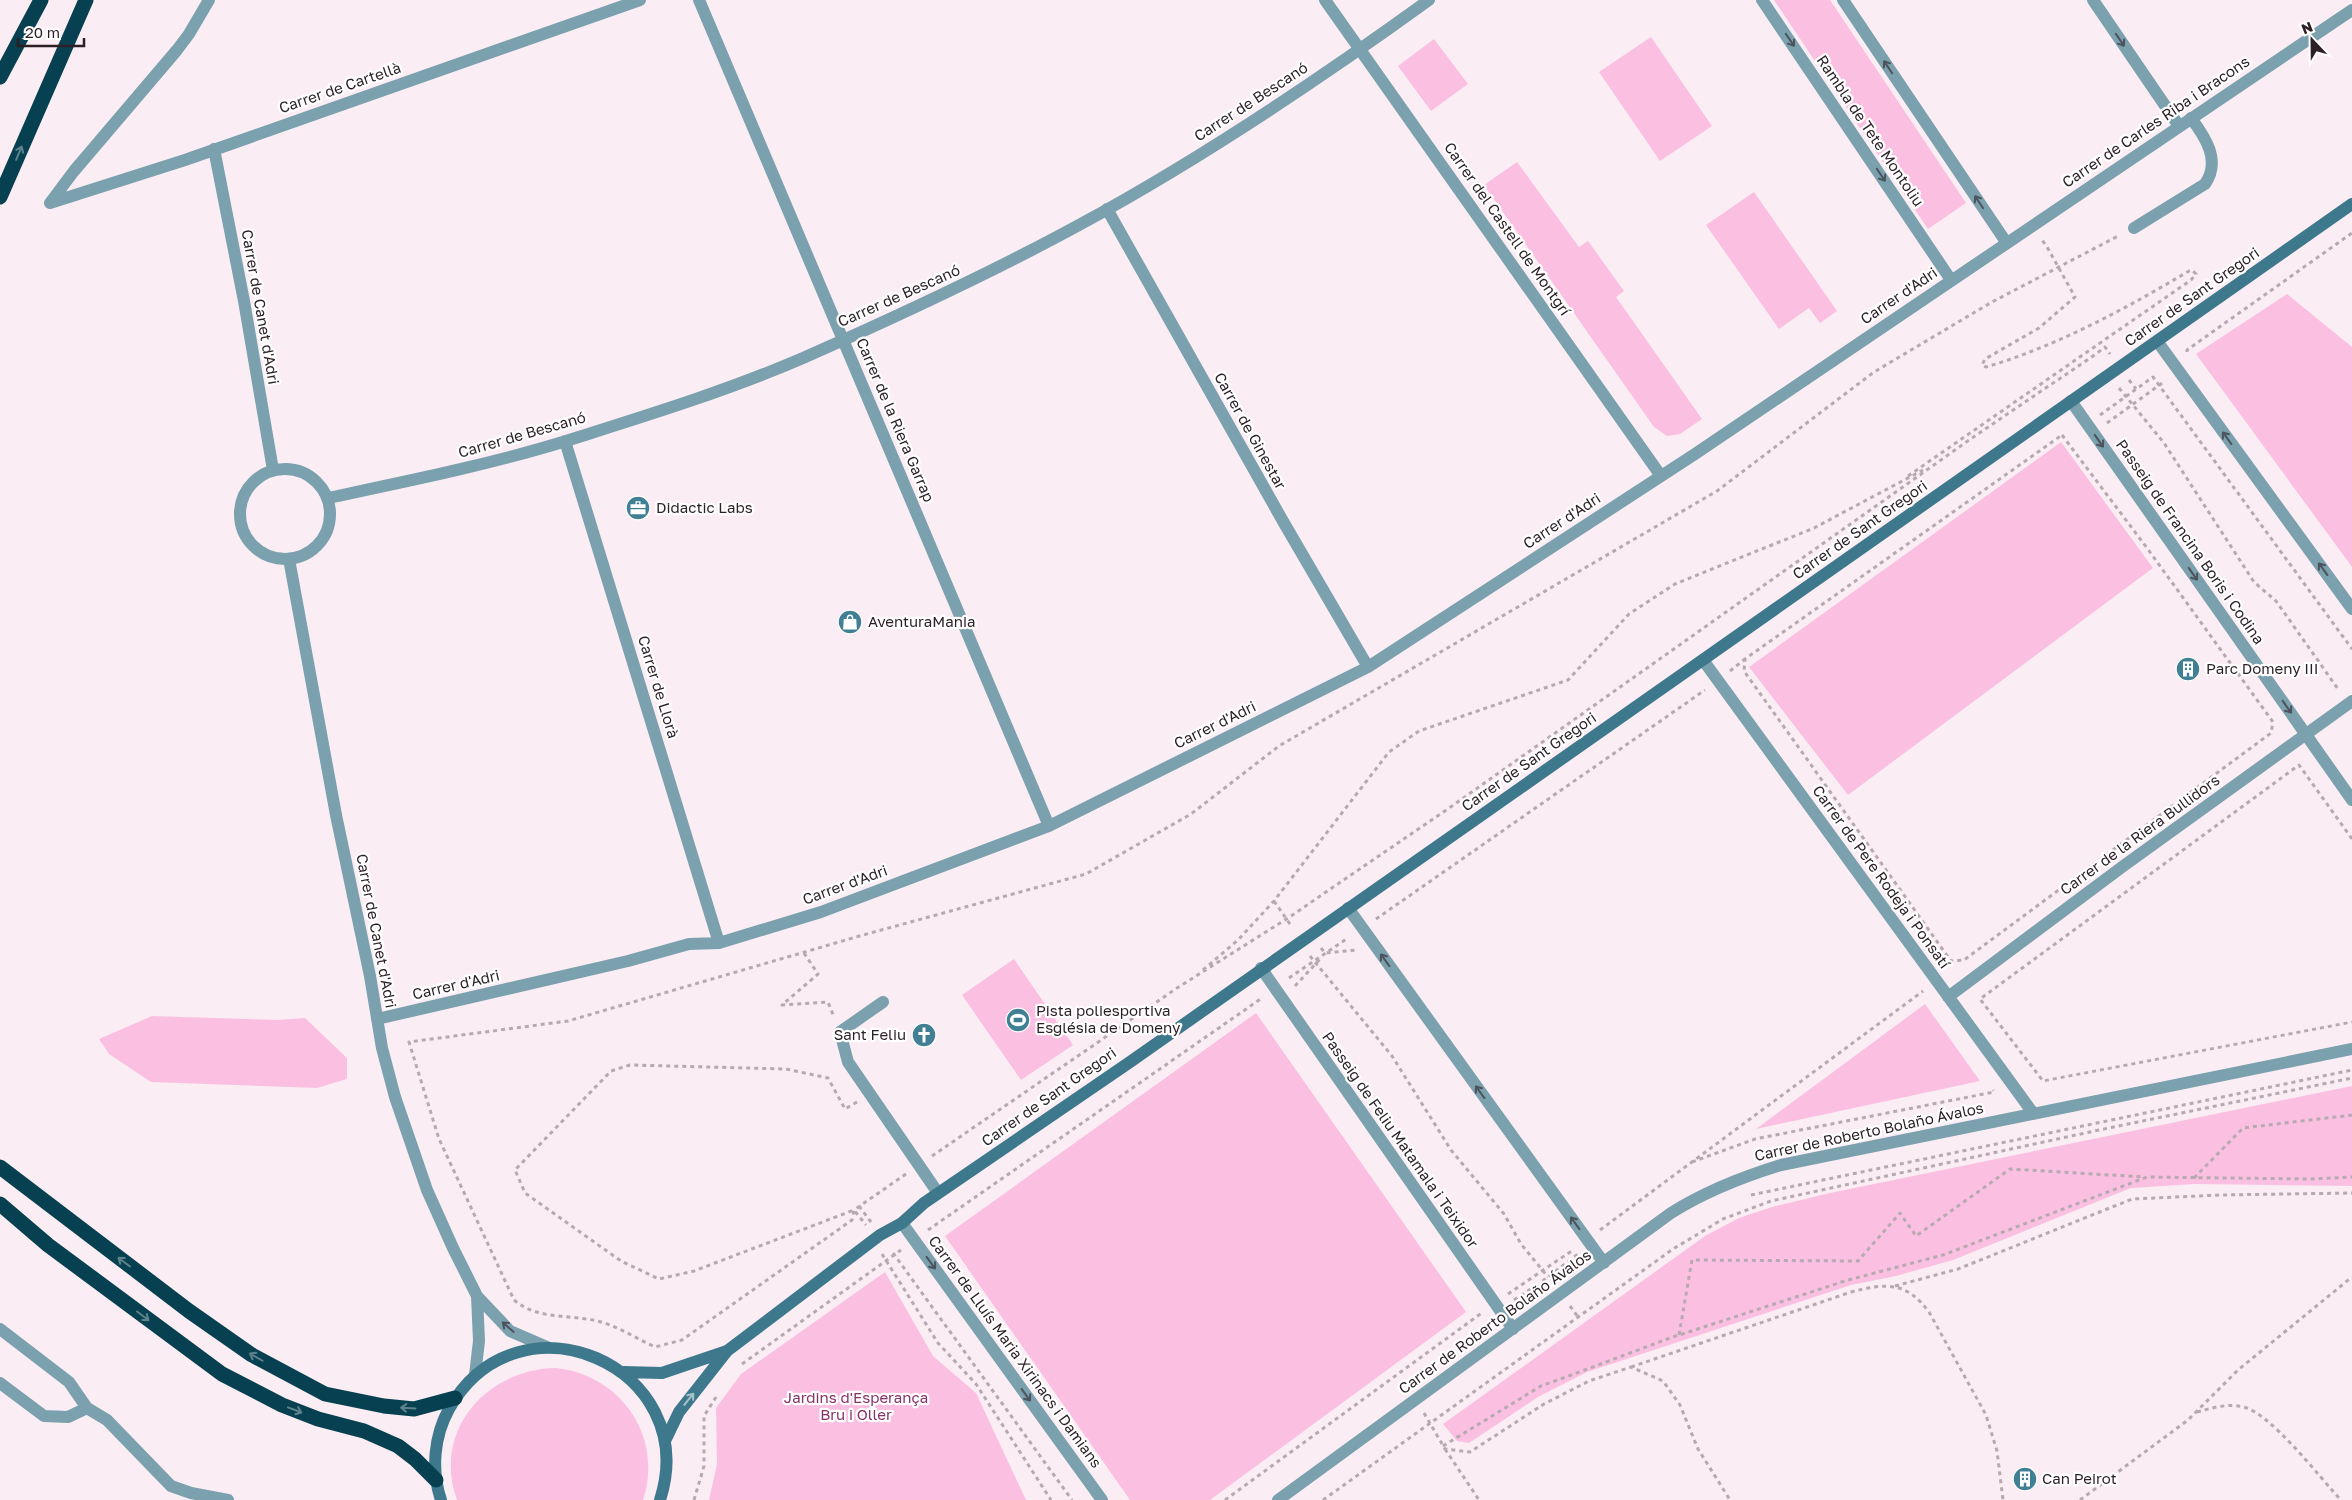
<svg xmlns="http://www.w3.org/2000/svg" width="2352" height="1500" viewBox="0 0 2352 1500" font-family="'Golos Text',sans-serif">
<rect width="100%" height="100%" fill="#fbedf4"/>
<path fill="#fbc0e1" d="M1774,0H1830L1966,203L1928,229Z
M1651,37L1712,126L1660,161L1599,72Z
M1434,39L1468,84L1431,111L1398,66Z
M1517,162L1579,247L1588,241L1624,291L1616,297L1702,419L1680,434L1667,436L1654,427L1484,185Z
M1754,192L1837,311L1820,323L1809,308L1779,329L1706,225Z
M2287,294L2352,347V567L2196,354Z
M2061,442L2153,568L1848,795L1749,667Z
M1014,959L1073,1045L1021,1080L962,995Z
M1925,1004L1980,1081L1756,1129Z
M1256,1013L1466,1312L1210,1500H1130L945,1236Z
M152,1016L278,1020L305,1018L347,1058V1079L317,1088L151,1082L109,1054L99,1039Z
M2352,1086V1186L2195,1184L2131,1188L1953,1260L1896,1276L1851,1285L1587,1372L1538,1397L1469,1443L1457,1441L1443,1424L1705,1236L1739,1218L1772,1207L1830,1193Z
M885,1272L933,1356L976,1393L1026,1500H709L717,1464L716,1408L741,1374Z
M556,1368C621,1375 664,1437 643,1500H457C432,1431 486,1369 556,1368Z"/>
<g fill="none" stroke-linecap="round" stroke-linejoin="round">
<path stroke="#b7a9b0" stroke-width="3" stroke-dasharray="4 4" stroke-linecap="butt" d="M2187,352V350L2352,233
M2129,380L2136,389
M2119,388L2164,443L2254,582L2276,601L2338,689
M2100,415L2153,377L2352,649
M2107,423L2165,381
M2062,435L2147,548L2273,722L2271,733L1964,960L1951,961L1744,671L1745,659Z
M1908,476L2191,280L2196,274L2192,270L2189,271C2125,309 2057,346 1986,367L1982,365L1985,359L2039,328L2075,297L2046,245L2041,239
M1730,671L1745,659
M2352,839L2299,765L1980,999L2043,1081L2352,1022
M1274,901L1292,927
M1376,919L1705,690
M1321,948L1325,953L1357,950
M804,953L818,974L782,1005L828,1002L834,1017
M1310,956L1392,1056L1451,1150L1504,1214L1521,1244L1548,1277
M1203,970L1238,940L1274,901L1389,752L1419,731L1568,680L1629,614L1675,584L1814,528L1923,470
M1289,978L1348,938
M1295,986L1321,958
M857,1102L845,1109L828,1078L786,1069L630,1065L611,1071L515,1170L525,1193L621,1261L659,1279L694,1271L854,1210L866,1225
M932,1156L1177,988L1288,918L1452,806L1972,438L2096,354L2105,347L2110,354
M1692,1162L1755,1139L1994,1092L1993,1090
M906,1174L854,1210L852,1220L682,1340L655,1347C640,1340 625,1331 610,1325C578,1312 541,1323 514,1300L439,1139L409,1042L568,1021L863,935L1086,874L1191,814L1279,746L1717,491L1874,372L1992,302L2120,235
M2194,1178L2243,1128L2352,1115
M1751,1195L2352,1070
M859,1206L871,1222
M928,1230L1262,998
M1600,1230L1923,991
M893,1253L1072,1500
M882,1254L938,1343L976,1384L1051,1500
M1895,1286L1958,1269L2132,1199L2220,1195L2352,1193
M1543,1287L1540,1283L1578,1254
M1508,1294L1573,1250
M1514,1300L1540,1283
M1570,1306L1578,1317
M1679,1335L1692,1260L1858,1261L1900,1213L1916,1236L2010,1169L2144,1177
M742,1364L901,1250
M1631,1367L1851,1292C1886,1283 1906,1281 1929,1312L1986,1415L1997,1451L2003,1500
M2197,1412C2212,1408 2227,1403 2243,1407C2270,1412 2320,1478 2341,1500
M1424,1413L1445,1449L1470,1452L1544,1404L1589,1381L1631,1367L1663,1381L1680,1405L1698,1449L1730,1500
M1443,1446L1541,1386L1566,1377L1670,1338L1848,1280L1943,1255L2147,1177L2310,1179L2352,1177
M1445,1449L1479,1500
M694,1500L704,1466V1416L718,1394
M1225,1500L1483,1312
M1323,1500L1673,1249L1723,1219L1771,1201L2099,1130L2352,1078
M2080,1500L2188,1420L2238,1370L2352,1277"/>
<path stroke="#7ba0ae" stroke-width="12" d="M2134,228L2205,184C2221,161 2206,138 2191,118
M883,1002L840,1032L848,1062L938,1193
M0,1329L69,1382L87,1408L107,1420L171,1486L191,1493L228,1500
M0,1383L44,1416L68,1417L87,1408"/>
<path stroke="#7ba0ae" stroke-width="12" d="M699,0L1049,826
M1325,0L1661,476
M1762,0L1951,280
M1843,0L2006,242
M2093,0L2179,126
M214,149L244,301L273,470
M50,203L185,160L640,0
M50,203L74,171L177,50L189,34L209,0
M1107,209L1284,523L1368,667
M2157,341L2352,609
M2071,401L2352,800
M565,441L719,943
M240 514a45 45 0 1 1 90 0a45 45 0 1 1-90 0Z
M328,498C408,481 488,465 566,441C645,416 727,391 803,358C896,317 989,274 1079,225C1201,159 1317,81 1429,0
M289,559L336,815L370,976L382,1048L395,1097L427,1190L453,1248L477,1296L510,1331L547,1347
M1703,660L2033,1113
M1348,908L1604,1263
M1261,968L1513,1329
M1948,997L2122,867L2352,701
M377,1019L628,961L689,944L719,943L821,912L1049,826L1368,667L1695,454L2352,10
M902,1223L1102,1500
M475,1375L479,1341L477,1296
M1278,1500L1671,1213C1706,1191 1742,1177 1781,1165L2352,1049"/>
<path stroke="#3e788c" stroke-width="12" d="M623,1372L662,1373L727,1351
M665,1441L679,1412L727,1351L880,1235L902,1223L924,1203L1130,1062L2352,204
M441,1500C431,1470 434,1436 449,1409C518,1286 703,1366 660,1500"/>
<path stroke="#074050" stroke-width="15" d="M0,77L41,0
M0,197L86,0
M0,1167L189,1311L252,1355L325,1394L384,1406L414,1409L455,1398
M0,1204L48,1245L222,1374L282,1405L318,1419L364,1431L398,1446L415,1459L436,1480"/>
</g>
<defs><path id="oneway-shaft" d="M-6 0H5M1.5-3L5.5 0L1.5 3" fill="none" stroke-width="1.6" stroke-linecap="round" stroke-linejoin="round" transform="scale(1.25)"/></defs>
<g stroke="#4c535c">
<use href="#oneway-shaft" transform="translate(1790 40) rotate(56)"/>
<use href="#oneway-shaft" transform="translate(2120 40) rotate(56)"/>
<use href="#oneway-shaft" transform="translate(1888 67) rotate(-124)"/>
<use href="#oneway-shaft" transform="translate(1881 175) rotate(56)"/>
<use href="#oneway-shaft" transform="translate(1979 202) rotate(-124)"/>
<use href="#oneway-shaft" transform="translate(2227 438) rotate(-126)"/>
<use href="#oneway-shaft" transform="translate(2099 441) rotate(55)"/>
<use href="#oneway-shaft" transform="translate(2323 569) rotate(-126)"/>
<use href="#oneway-shaft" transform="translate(2193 574) rotate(55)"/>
<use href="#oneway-shaft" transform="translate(2287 707) rotate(55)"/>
<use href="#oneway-shaft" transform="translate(1385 960) rotate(-126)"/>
<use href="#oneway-shaft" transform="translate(1480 1092) rotate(-126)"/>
<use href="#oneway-shaft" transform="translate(1575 1223) rotate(-126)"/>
<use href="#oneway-shaft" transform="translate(931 1263) rotate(54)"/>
<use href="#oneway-shaft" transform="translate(508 1327) rotate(-139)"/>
<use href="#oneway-shaft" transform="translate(1026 1395) rotate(54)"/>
</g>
<g stroke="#5e838d">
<use href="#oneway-shaft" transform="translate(19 153) rotate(-67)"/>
<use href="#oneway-shaft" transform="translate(124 1262) rotate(-143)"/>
<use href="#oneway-shaft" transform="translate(143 1316) rotate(37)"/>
<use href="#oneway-shaft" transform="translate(256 1357) rotate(-150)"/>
<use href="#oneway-shaft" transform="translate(408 1408) rotate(-177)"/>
<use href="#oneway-shaft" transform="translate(295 1410) rotate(21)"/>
</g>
<use stroke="#a8c2cb" href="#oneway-shaft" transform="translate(689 1399) rotate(-51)"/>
<defs>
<g id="office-disc" transform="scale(1.25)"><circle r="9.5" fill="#407f94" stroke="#fff"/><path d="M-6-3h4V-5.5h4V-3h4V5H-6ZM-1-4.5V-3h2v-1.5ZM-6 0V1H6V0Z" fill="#fff"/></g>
<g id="shop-disc" transform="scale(1.25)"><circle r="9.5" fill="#407f94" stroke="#fff"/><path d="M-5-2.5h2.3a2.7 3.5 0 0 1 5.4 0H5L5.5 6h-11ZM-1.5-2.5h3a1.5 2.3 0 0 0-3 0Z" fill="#fff"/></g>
<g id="building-disc" transform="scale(1.25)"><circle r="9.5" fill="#407f94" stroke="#fff"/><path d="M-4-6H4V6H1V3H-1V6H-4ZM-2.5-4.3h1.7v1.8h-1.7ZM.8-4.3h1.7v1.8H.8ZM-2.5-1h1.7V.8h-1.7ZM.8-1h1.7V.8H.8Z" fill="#fff"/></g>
<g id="stadium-disc" transform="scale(1.25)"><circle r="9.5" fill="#407f94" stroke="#fff"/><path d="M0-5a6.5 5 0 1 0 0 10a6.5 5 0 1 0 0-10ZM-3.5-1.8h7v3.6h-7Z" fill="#fff"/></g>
<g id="church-disc" transform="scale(1.25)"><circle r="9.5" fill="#407f94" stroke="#fff"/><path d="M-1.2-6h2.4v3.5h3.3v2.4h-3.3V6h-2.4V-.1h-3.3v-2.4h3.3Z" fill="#fff"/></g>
</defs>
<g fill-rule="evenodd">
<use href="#office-disc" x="638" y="508"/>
<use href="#shop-disc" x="850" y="622"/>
<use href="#building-disc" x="2188" y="669"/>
<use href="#stadium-disc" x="1018" y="1020"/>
<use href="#church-disc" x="924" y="1035"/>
<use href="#building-disc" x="2025" y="1479"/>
</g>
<g text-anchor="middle" stroke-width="4.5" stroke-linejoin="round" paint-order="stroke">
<g font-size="15" fill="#2c1f26" stroke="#fff">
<text transform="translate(340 88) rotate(-19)" y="5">Carrer de Cartellà</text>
<text transform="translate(1251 102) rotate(-33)" y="5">Carrer de Bescanó</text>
<text transform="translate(2156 122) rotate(-34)" y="5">Carrer de Carles Riba i Bracons</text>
<text transform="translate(1870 131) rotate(56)" y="5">Rambla de Tete Montoliu</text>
<text transform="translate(1507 229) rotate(55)" y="5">Carrer del Castell de Montgrí</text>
<text transform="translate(899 296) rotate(-24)" y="5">Carrer de Bescanó</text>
<text transform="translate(1899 296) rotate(-34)" y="5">Carrer d'Adri</text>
<text transform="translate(2192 297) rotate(-35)" y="5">Carrer de Sant Gregori</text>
<text transform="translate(260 307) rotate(80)" y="5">Carrer de Canet d'Adri</text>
<text transform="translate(895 420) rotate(67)" y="5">Carrer de la Riera Garrap</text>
<text transform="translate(1250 431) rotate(61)" y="5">Carrer de Ginestar</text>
<text transform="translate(522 435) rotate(-16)" y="5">Carrer de Bescanó</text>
<text transform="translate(1562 521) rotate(-33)" y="5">Carrer d'Adri</text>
<text transform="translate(1860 530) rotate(-35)" y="5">Carrer de Sant Gregori</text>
<text transform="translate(2190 542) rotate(55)" y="5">Passeig de Francina Boris i Codina</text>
<text transform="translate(658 687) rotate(73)" y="5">Carrer de Llorà</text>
<text transform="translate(1215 725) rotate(-26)" y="5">Carrer d'Adri</text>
<text transform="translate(1529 762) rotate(-35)" y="5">Carrer de Sant Gregori</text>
<text transform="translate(2140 835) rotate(-36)" y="5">Carrer de la Riera Bullidors</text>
<text transform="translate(1881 877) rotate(54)" y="5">Carrer de Pere Rodeja i Ponsatí</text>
<text transform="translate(845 885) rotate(-20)" y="5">Carrer d'Adri</text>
<text transform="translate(376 931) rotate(79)" y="5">Carrer de Canet d'Adri</text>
<text transform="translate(456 985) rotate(-13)" y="5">Carrer d'Adri</text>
<text transform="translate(1049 1097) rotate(-35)" y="5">Carrer de Sant Gregori</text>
<text transform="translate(1869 1132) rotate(-12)" y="5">Carrer de Roberto Bolaño Ávalos</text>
<text transform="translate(1400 1140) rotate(55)" y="5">Passeig de Feliu Matamala i Teixidor</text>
<text transform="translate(1495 1322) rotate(-36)" y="5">Carrer de Roberto Bolaño Ávalos</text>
<text transform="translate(1015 1352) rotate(54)" y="5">Carrer de Lluís Maria Xirinacs i Damians</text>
</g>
<g font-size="15" fill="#2c1f26" stroke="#fff" text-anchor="start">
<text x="656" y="513">Didactic Labs</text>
<text x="868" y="627">AventuraMania</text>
<text x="2206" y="674">Parc Domeny III</text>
<text x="1036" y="1016">Pista poliesportiva<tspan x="1036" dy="17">Església de Domeny</tspan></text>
<text x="906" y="1040" text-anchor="end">Sant Feliu</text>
<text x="2042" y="1484">Can Peirot</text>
</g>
<g font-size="15" fill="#873368" stroke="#fff">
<text x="856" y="1403">Jardins d'Esperança<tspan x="856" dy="17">Bru i Oller</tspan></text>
</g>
</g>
<g transform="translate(2312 40) rotate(338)" stroke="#ffffff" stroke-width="4" paint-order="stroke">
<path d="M0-4L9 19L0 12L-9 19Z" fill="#2c1f26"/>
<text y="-8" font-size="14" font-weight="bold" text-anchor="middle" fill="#2c1f26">N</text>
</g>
<path d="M18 38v8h66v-8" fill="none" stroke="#2c1f26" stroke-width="2.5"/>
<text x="25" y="38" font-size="15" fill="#2c1f26" stroke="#ffffff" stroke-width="4" paint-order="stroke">20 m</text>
</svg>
